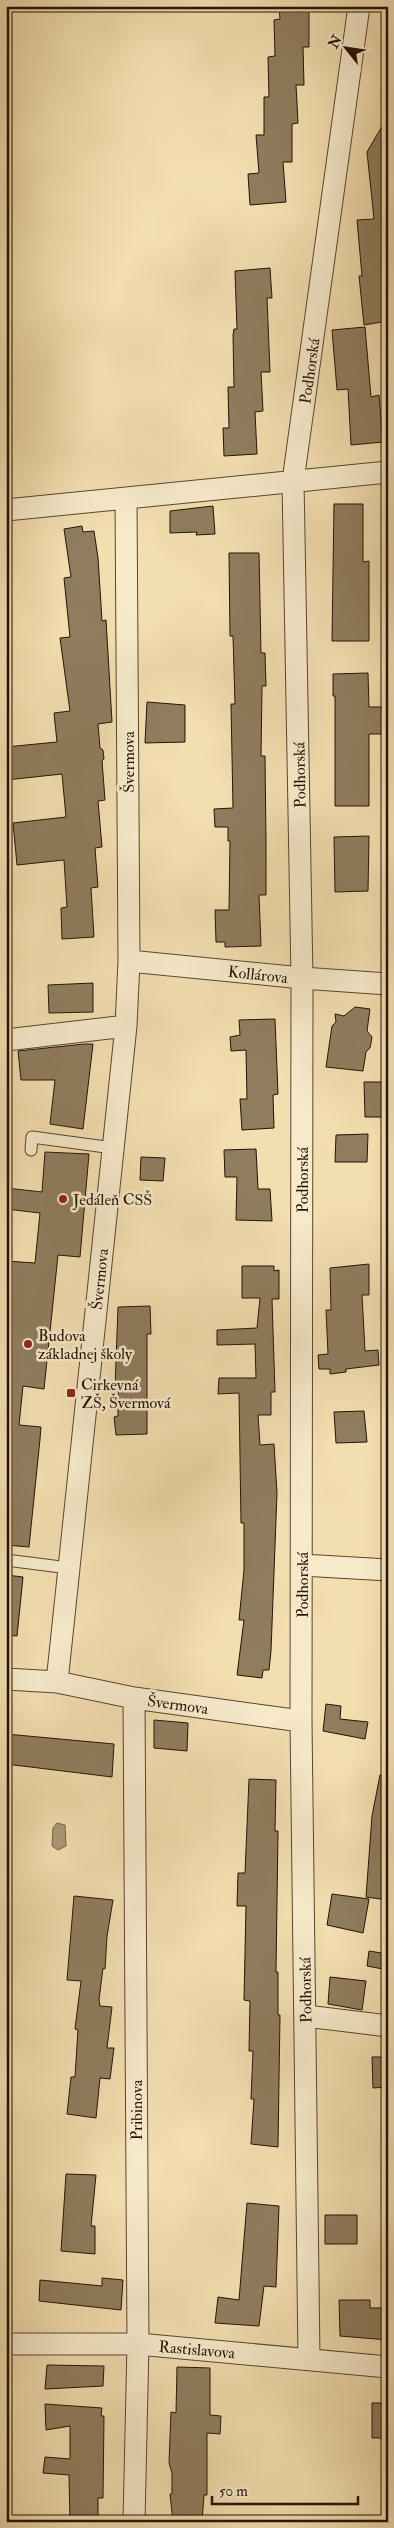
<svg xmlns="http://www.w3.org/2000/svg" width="394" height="2528" viewBox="0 0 394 2528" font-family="'IM FELL Double Pica',serif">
<rect width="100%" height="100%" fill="#f3deaf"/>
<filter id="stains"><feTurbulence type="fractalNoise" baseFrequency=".004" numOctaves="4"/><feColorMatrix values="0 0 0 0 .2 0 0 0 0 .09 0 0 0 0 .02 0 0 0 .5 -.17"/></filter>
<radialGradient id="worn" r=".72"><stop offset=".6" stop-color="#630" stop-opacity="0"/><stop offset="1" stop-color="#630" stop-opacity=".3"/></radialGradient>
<path fill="#ac9976" stroke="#75634a" d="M57,1823L65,1825L66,1846L58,1850L52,1846L53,1828Z"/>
<path fill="#8f7d5e" stroke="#231307" d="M279,6H309V47H303L304,85H296L298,123L292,124V162H283L286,202L250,205L248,174L259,173L256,135H264V97H269L268,57L275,56L274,20L280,19Z
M388,116V321L364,325L359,276H362L357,220L374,219L367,152Z
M270,268L272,298H267L270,372H261L263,411L255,412L257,454L224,456L223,428H229L228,387H234L233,335L234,329H237L235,271Z
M365,327L371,397L379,395L383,442L351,445L348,389L337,390L332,330Z
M334,504H363V562L369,561V641H332Z
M213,506L215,534L196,535L197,532L170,533V511Z
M82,526L83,532L94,531L98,558L102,621L106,620L112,722L98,724L100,748L103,750L104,759L102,761L105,800L98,801L102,847L95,848L98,887L91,888L94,937L62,939L61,908L67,907L64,860L17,865L13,823L66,817L62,774L6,780V747L57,742L54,713L70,711L60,638L70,637L64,578L71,577L64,529Z
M229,553H259L261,653H265L266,686H262L261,756H265L266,841V895H259L261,946L225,947V942H216L215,910H229L230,841H228V827H215L214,809L233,808L231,704H235L233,636H230Z
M368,673L369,707H385V734H369V806H335V696H333V674Z
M147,702L185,705V742L145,743Z
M369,836L368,891L335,892L334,837Z
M93,983V1012L49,1013L48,985Z
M355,1007L370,1009L367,1031L372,1037L370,1048L366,1052L363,1071L326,1067L332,1026L336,1022L335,1014L344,1016Z
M275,1019L278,1094L273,1095L274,1128L242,1130L240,1099H247L246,1050L231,1051L230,1037L240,1035L239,1020Z
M84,1044H93L83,1129L50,1124L55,1080H21L18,1051Z
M364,1082H388V1117H365Z
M368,1134L367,1162H335L336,1135Z
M256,1149L258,1189H270L272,1221L236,1220L237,1177H225L224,1150Z
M45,1152L89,1154L80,1257L58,1255L44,1389L23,1386L19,1425L41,1427L40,1439L29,1547L6,1545V1261L35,1263L40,1213L6,1209V1188L42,1192Z
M141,1157L165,1158L163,1181L140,1180Z
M369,1264V1295H362L365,1351L378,1350L379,1365L346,1369V1372L330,1374V1369H319L318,1355L328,1354L326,1310H331L330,1268Z
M242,1266H274V1271L279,1270V1299H272L275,1392H271V1415H258L260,1445L274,1444L277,1493L271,1651L269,1670H263L262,1678L237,1675L244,1620H239L244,1570V1523H241L239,1393L218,1394L219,1378H256L255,1344L217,1345V1330L257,1328L260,1298H242Z
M150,1306L151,1334H147V1434L116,1435L114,1417L118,1416V1388H115L118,1307Z
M364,1411L367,1442L336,1443L334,1412Z
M6,1575L23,1577L17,1636L6,1635Z
M326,1704L341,1706L340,1719L368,1722L365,1739L323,1731Z
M154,1720L188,1723L187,1751L154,1748Z
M6,1734L114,1744L112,1777L6,1764Z
M380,1775L388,1776V1900L366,1897L372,1816Z
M249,1779L276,1780L275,1831H278L276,1972H278V2015H280L278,2147L251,2144L254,2099H251L253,2051H249L250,2001L244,2000L246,1906H237L238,1873H245Z
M332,1894L369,1899L363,1933L327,1925Z
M74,1896L113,1900L107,1936L105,1969L103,1968L99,2000L100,2006L112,2007L107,2048H114L110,2079L100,2078L96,2118L67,2114L71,2077H75L78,2030L75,2029L81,1981L67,1980Z
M369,1951L388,1954V1970L367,1966Z
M330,1977L366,1981L362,2010L328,2004Z
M372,2057H388V2087L373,2088Z
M66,2174L96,2175L91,2226H95V2254L61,2251Z
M247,2203L279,2206L276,2287L264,2286L259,2326L215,2323L218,2297L239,2300Z
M325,2215H357V2244H325Z
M102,2278L123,2280L121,2310L39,2301L40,2280L102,2286Z
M339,2300H370V2308H388V2340L340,2336Z
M47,2365L104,2366L103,2386L45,2389Z
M177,2367L210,2368V2415L221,2416L220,2434L207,2433V2495H204L202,2522H173L170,2494H172V2473L169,2463L171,2412L176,2413Z
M372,2403H388V2438H372Z
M45,2404L102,2408L101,2416H104L103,2498H98V2522H70L69,2475L43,2473L45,2457L70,2459V2426L46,2430Z"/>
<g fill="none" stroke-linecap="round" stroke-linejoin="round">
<g stroke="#574631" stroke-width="13">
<path id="service" d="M31,1150L32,1137L113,1148
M6,1560L69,1568"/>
</g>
<g stroke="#574631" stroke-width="23">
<path id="minor" d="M6,510L388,472
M129,961L302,978L388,984
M6,1040L126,1026
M302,1565L388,1570
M6,1679L57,1682L134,1698L301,1721
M57,1682L126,1026L129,961L126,498
M306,2016L388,2026
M6,2344H138L388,2367
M309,2359L301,1721L302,978L293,481L359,6
M134,2522L138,2344L134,1698"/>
</g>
<use href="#service" stroke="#f7eacb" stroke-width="11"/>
<use href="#minor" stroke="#f7eacb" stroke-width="21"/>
</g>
<g fill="#8f2418" stroke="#f7eacb" stroke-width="2">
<circle cx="63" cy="1199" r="5"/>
<circle cx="28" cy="1344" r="5"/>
<rect x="66" y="1388" width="10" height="10" rx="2.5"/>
</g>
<g text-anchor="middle" stroke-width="5" stroke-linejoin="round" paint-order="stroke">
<g font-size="16" fill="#231307" stroke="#f7eacb">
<text transform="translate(309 371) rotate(-82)" y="6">Podhorská</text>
<text transform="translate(128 762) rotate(-90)" y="6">Švermova</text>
<text transform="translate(299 775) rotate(-91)" y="6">Podhorská</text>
<text transform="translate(258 974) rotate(6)" y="6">Kollárova</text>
<text transform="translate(302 1180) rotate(-90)" y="6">Podhorská</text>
<text transform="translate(99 1279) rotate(-84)" y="6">Švermova</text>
<text transform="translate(302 1585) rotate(-90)" y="6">Podhorská</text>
<text transform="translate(178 1704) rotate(8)" y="6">Švermova</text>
<text transform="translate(305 1990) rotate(-91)" y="6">Podhorská</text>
<text transform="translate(136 2110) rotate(-90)" y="6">Pribinova</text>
<text transform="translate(197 2349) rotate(5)" y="6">Rastislavova</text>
</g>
<g font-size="16" fill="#231307" stroke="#f7eacb" text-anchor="start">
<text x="73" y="1205">Jedáleň CSŠ</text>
<text x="38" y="1341">Budova<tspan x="38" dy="18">základnej školy</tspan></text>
<text x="81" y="1390">Cirkevná<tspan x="81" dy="18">ZŠ, Švermová</tspan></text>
</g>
</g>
<rect width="394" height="2528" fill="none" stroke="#f3deaf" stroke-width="25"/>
<rect x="8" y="8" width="379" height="2513" fill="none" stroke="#231307" stroke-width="2.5"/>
<rect x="12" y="12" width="369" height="2503" fill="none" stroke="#231307"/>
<g transform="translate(346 48) rotate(300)" stroke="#f7eacb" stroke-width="4" paint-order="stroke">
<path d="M0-4L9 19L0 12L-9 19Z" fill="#231307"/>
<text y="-8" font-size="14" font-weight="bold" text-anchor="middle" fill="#231307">N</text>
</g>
<path d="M212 2496v8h146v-8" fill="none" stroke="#231307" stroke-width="2.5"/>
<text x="219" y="2496" font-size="15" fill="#231307" stroke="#f7eacb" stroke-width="4" paint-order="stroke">50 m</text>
<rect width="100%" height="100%" filter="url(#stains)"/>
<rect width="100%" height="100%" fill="url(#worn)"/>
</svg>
